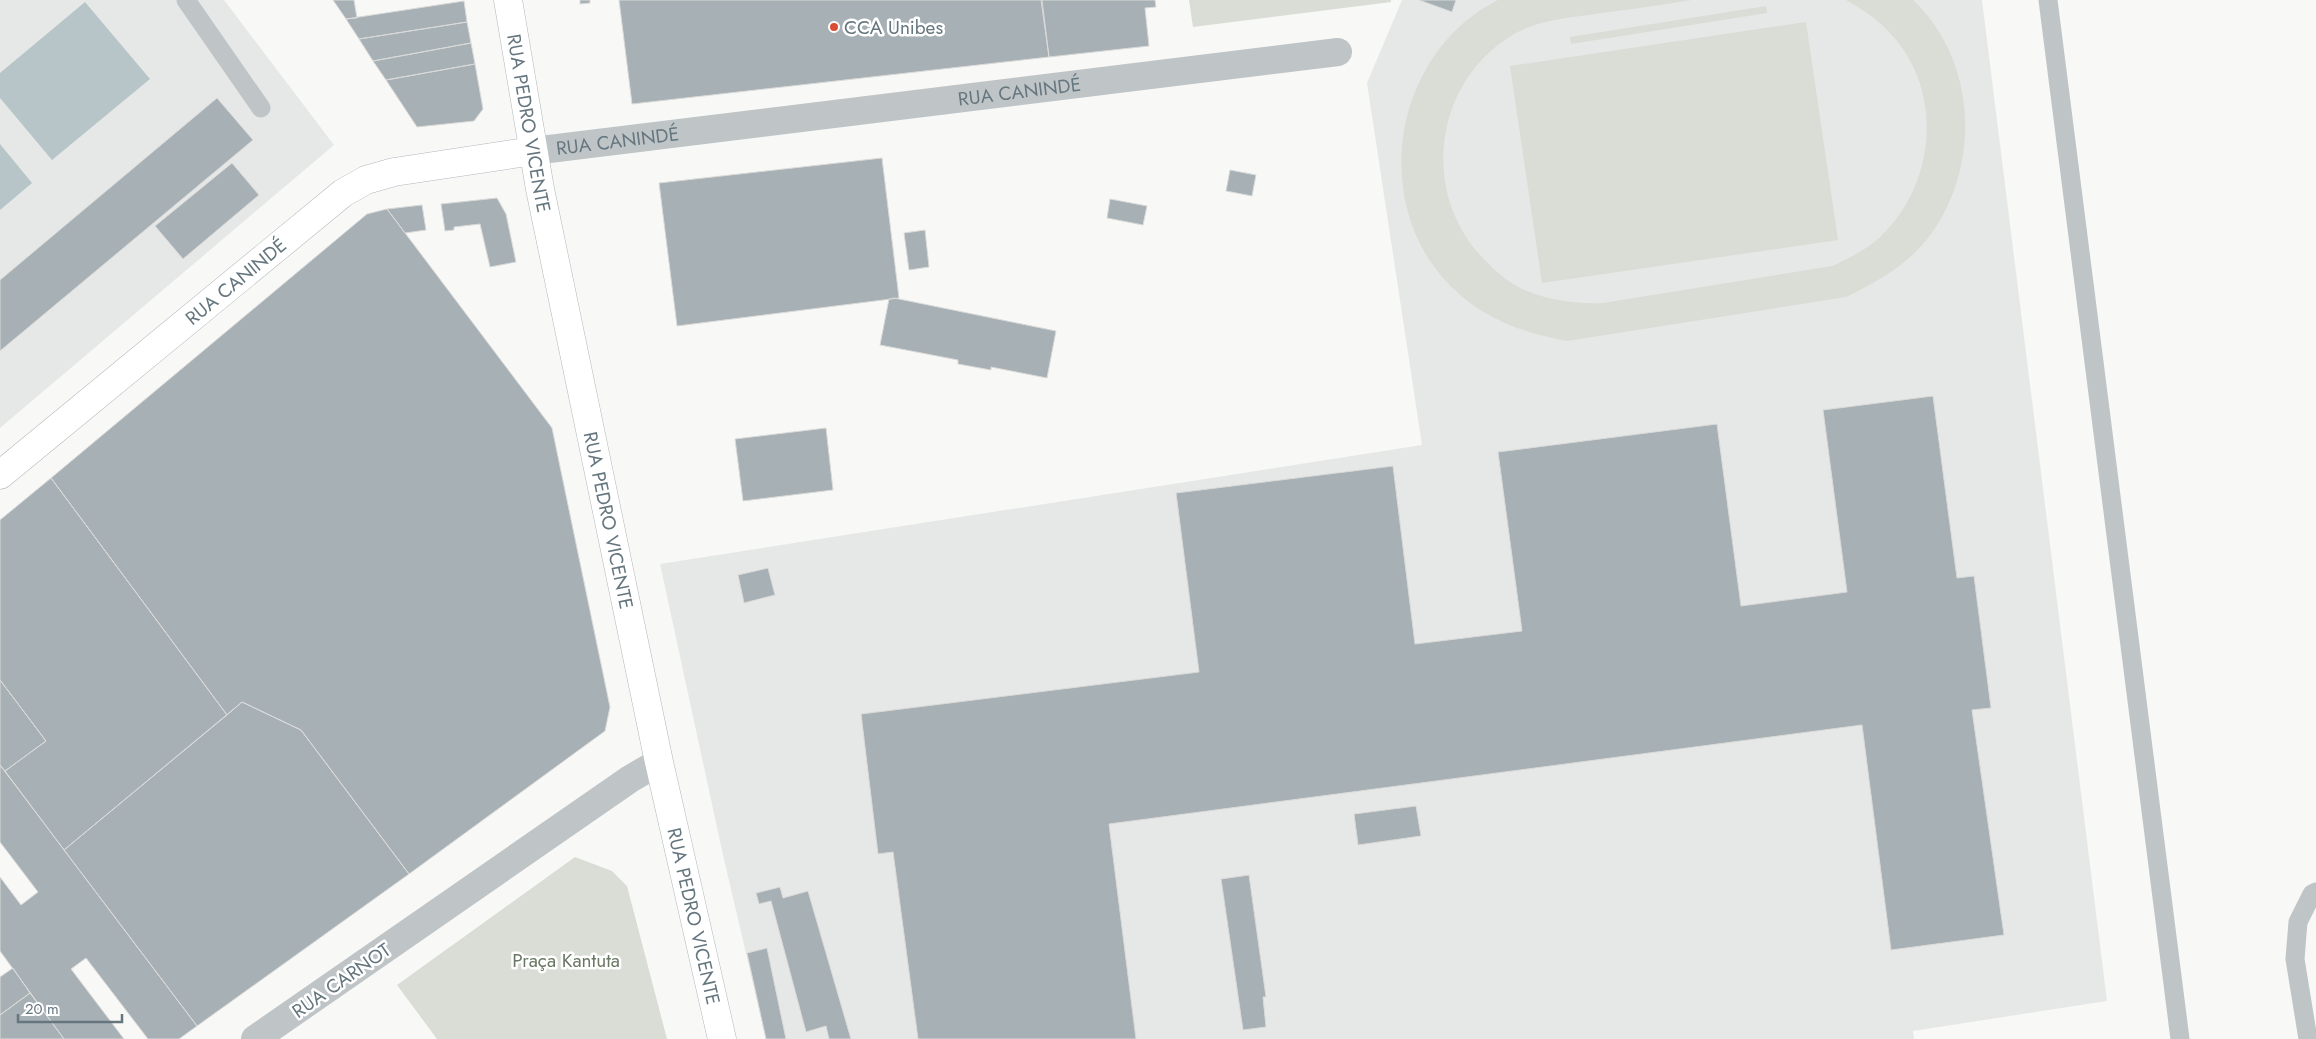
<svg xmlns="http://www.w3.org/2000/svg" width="2316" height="1039" viewBox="0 0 2316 1039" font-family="Jost,sans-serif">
<rect width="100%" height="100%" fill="#f8f8f6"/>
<path fill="#e6e8e7" d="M0,0H224L334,145L0,428Z
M1402,0H1982L2107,1001L1913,1031L1914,1039H766L723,855L660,564L1422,445L1367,83Z"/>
<path fill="#d9ddd5" d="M1189,0H1391V2L1193,27Z
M1498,0H1692C1660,5 1627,10 1595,14C1567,18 1539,20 1514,34C1431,83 1419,199 1489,264C1498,274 1510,283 1522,289C1549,301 1575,304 1603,303L1832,266C1849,258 1866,250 1880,237C1937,184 1944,88 1889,32C1876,18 1862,9 1846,0H1913C1977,60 1981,165 1931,234C1909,264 1879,281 1846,297L1567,341C1519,332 1478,317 1444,279C1369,195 1397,50 1498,0Z
M1766,6L1767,13L1571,44L1570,37Z
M1806,22L1838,240L1542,283L1510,66Z
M575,857L612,871L627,886L667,1039H437L397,985Z"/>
<path fill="#b8c5c8" d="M85,2L150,79L52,160L0,98V73Z
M0,144L32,183L0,210Z"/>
<path fill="#a7b0b5" stroke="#dadad8" d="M333,0H354L357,18L346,19Z
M580,0H590V3L580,4Z
M619,0H1042L1049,57L632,104Z
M1041,0H1155L1156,7L1145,8L1149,46L1049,57Z
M1419,0H1456L1452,12Z
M464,1L467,22L359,39L346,19Z
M467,22L471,43L373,61L359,39Z
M471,43L475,64L386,80L373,61Z
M475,64L483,109L474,121L417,127L386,80Z
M217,98L253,140L0,351V280Z
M882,158L899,298L677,326L659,183Z
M232,163L259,195L183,259L155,226Z
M1230,170L1256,175L1252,196L1226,191Z
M497,198L506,214L516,262L490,267L480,224L454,227V230L445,231L441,204Z
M1110,199L1147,206L1143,225L1107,218Z
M422,205L426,230L405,233L387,209Z
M387,209L552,428L610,707L605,731L409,874L301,730L242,702L227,715L51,478L367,214Z
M925,230L929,267L909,270L904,233Z
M894,298L1056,331L1047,378L991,367V370L958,364V360L880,345L889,299Z
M1933,396L1957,578L1974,576L1991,708L1972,710L2004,935L1891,950L1862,725L1109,824L1136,1039H918L893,852L878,854L861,714L1199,672L1176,493L1393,466L1415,644L1522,631L1498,452L1717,424L1741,606L1847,592L1823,410Z
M826,428L833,490L743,501L735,439Z
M51,478L227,715L64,850L5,771L46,741L0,680V520Z
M768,568L775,595L744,603L738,575Z
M0,680L46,741L5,771L0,765Z
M242,702L301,730L409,874L197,1026L64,850Z
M0,765L197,1026L179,1039H148L86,958L71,969L124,1039H64L0,951V877L21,905L38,892L0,842Z
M1416,806L1421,836L1358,845L1354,814Z
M1249,875L1266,997H1263L1266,1027L1243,1030L1221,879Z
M780,887L783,898L808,891L851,1039H829L826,1026L806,1032L771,901L759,904L756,893Z
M767,948L786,1039H766L747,953Z
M13,968L30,993L0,1015V977Z
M30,993L64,1039H0V1015Z"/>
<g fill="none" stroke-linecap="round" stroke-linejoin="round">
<g stroke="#b2b8bc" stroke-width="29">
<g id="secondary">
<path id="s2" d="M508,0L540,189L659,762L722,1039"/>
<path id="s3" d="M0,475L343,193L366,180L394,172L533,151"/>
</g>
</g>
<path stroke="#bfc4c7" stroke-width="19" d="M186,0L261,108
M2048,0L2180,1039
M2308,1039L2295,959L2298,922L2312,894L2316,892"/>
<g stroke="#bfc4c7" stroke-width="28">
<path id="s1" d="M533,151L1338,52"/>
<path d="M255,1039L630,779L659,762"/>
</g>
<use href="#secondary" stroke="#fff" stroke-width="28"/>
</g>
<circle fill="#da4c34" stroke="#fff" stroke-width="2" cx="834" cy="27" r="5"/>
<g text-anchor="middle" stroke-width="5" stroke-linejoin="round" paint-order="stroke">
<g font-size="19" fill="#65767f" stroke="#fff" text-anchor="start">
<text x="844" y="34">CCA Unibes</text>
</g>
<g font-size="19" fill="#65767f" stroke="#fff">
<text dy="7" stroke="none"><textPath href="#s1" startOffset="490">RUA CANINDÉ</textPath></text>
<text dy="7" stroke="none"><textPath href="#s2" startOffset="125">RUA PEDRO VICENTE</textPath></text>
<text dy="7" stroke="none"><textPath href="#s1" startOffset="85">RUA CANINDÉ</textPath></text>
<text dy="7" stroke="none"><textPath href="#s3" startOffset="305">RUA CANINDÉ</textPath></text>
<text dy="7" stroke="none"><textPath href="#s2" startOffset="530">RUA PEDRO VICENTE</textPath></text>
<text dy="7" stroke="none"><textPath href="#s2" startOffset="935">RUA PEDRO VICENTE</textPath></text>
<text transform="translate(341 980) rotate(-35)" y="7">RUA CARNOT</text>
</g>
<g font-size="19" fill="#697864" stroke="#fff">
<text x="566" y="967">Praça Kantuta</text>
</g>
</g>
<path d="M18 1014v8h104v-8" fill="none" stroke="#65767f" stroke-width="2.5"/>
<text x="25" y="1014" font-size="15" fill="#65767f" stroke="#ffffff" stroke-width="4" paint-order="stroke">20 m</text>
</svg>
